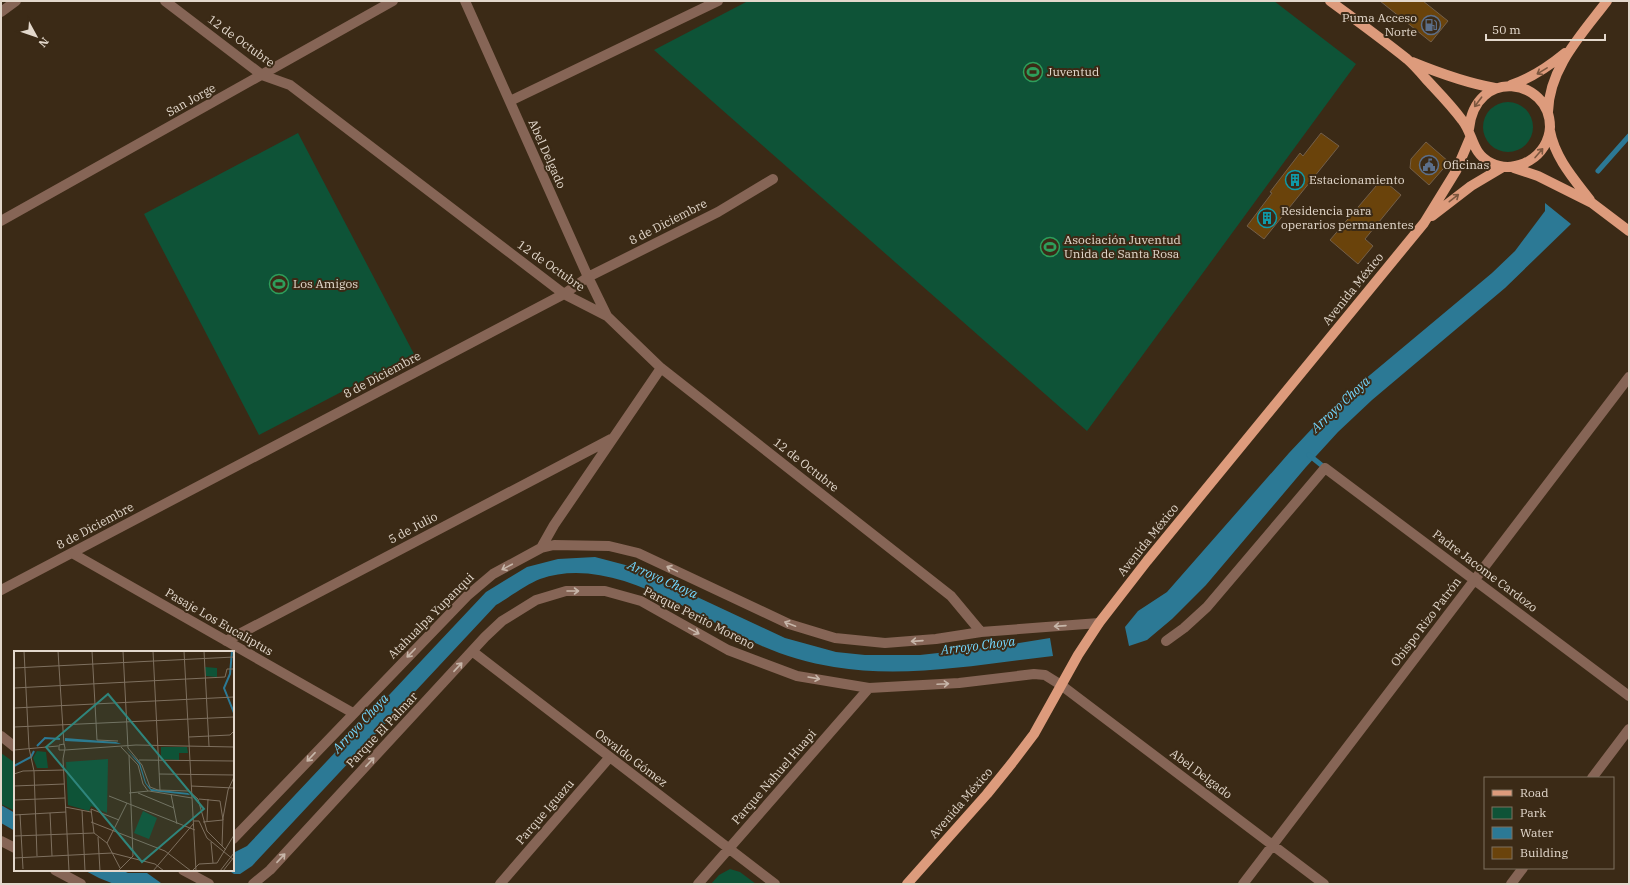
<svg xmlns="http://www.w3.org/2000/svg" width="1630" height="885" viewBox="0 0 1630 885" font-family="'IBM Plex Serif',serif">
<rect width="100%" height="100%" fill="#3b2a16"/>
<path fill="#0e5337" d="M748,1H1274L1356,64L1087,431L654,50Z
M1483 127a25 25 0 1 1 50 0a25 25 0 1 1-50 0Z
M298,133L414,354L259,435L144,214Z
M1,753L15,763V811L1,804Z
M730,869L740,872L756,884H711L719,875Z"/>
<path fill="#2c7995" d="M1545,203L1571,224L1505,288L1372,400L1338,432L1306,467L1206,585L1172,619L1147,640L1129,646L1125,627L1138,611L1167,592L1289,453L1322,418L1358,385L1492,273L1515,251L1545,211Z
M595,557L633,567L785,638L836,652L865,655H920L1001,646L1050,638L1053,656C981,664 907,679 834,667C809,663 785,656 762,646C697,618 613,553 540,579C527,584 508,598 496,605L252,866L240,874H234L228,870H233V853L247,846L486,592L527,567L558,559Z
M1,805L15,813V831L1,823Z
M84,870H121L128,873H147L161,883L114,884L99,878Z"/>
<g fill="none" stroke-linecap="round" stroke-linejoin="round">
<path stroke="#2c7995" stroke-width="5" d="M1598,171L1629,136
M1309,455L1325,468"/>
</g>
<path fill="#6a430b" stroke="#735f4a" d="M1380,1H1423L1448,21L1431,42Z
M1321,133L1339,146L1264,239L1247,226L1272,193L1270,192L1300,153L1303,156Z
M1426,142L1449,162L1429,185L1410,168L1411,159Z
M1382,179L1401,195L1365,239L1373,246L1358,264L1330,240Z"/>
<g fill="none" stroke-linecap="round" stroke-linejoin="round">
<path stroke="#866556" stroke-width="10" d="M165,1L262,75L290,85L564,294L607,316L661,368L951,596L981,632
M465,1L588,277L607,316
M1,12L16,1
M510,101L718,1
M1,221L393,1
M541,548L554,545L609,546L638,553L789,624L835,638L885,643L936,639L981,632L1099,623
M72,553L353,713
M1,590L564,294L588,277L718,212L773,179
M226,641L611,439
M1166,641L1184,628L1207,607L1325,468L1629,696
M472,651L775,884
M1,736L15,747
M1592,778L1629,729
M233,839L467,596L493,574L541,548L554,525L661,368
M1,841L15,848
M55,870L81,884
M183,870L209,884
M253,884L270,870L485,637L502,621L536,600L566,591H605L641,601L728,650L797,676L869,688L959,683L1034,674L1045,675L1061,685L1324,884
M500,884L609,758
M698,884L869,688
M1243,884L1629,377
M1511,884L1523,868"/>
<path stroke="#dd9b7c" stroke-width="10" d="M1330,1C1356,20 1382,39 1407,59C1414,65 1420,72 1426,79C1438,92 1451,105 1462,120C1474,135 1471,153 1491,163C1517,176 1549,155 1550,127C1550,78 1475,67 1469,129
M1412,62C1439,73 1466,83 1495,88
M1511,85C1532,78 1548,67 1565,53
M1548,112C1549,68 1582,34 1607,1
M1550,131C1555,158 1574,179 1590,200
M1514,168L1538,176L1592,203L1629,231
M1432,216L1471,186L1503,167
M907,884L987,794L1012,763L1034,734L1078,655L1099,623L1147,561L1424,223L1456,171L1470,138"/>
</g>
<defs><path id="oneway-shaft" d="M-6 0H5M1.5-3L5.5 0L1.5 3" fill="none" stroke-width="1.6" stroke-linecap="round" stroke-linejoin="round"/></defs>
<g stroke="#7c573f">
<use href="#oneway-shaft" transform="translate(1542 71) rotate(149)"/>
<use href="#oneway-shaft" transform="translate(1478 102) rotate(127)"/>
<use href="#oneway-shaft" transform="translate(1539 153) rotate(-49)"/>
<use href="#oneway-shaft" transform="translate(1454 198) rotate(-38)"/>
</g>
<g stroke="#c7b6a9">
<use href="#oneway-shaft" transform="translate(507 567) rotate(152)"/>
<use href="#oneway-shaft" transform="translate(672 569) rotate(-154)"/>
<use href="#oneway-shaft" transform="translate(573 591)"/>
<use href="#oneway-shaft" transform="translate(790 624) rotate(-159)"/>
<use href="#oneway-shaft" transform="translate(1060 626) rotate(176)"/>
<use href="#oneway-shaft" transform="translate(694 631) rotate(29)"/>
<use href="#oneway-shaft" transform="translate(917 641) rotate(176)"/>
<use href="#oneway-shaft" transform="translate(411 653) rotate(134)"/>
<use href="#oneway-shaft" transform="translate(458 667) rotate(-47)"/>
<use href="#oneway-shaft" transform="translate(814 678) rotate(10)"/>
<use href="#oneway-shaft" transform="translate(943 684) rotate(-3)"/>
<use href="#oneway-shaft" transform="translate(311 757) rotate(133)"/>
<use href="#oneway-shaft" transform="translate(370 762) rotate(-47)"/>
<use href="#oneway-shaft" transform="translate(281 858) rotate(-47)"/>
</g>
<defs>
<g id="fuel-ring" transform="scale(1)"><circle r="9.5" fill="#3b2a16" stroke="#5c6f8a" stroke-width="1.5"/><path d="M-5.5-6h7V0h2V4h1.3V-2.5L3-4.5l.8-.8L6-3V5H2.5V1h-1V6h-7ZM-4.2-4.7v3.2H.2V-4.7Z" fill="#5c6f8a"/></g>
<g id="stadium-ring" transform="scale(1)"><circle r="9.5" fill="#3b2a16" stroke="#2e9e5b" stroke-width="1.5"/><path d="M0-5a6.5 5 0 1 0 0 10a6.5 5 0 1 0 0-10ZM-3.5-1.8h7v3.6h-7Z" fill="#2e9e5b"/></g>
<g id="civic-ring" transform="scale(1)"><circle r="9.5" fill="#3b2a16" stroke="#5c6f8a" stroke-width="1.5"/><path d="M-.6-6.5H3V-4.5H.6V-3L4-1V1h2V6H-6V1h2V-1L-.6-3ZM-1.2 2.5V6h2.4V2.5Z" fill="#5c6f8a"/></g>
<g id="building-ring" transform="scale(1)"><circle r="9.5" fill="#3b2a16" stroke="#0f9aa8" stroke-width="1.5"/><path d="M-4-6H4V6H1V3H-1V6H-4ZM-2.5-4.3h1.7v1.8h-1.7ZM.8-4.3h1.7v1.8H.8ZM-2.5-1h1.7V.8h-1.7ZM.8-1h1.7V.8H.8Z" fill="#0f9aa8"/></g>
</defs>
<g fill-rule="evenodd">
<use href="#fuel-ring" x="1431" y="25"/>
<use href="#stadium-ring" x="1033" y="72"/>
<use href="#civic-ring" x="1429" y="165"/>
<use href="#building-ring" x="1295" y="180"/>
<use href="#building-ring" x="1267" y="218"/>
<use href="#stadium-ring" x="1050" y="247"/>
<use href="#stadium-ring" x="279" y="284"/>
</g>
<g text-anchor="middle" stroke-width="4" stroke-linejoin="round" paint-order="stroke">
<g font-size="12" fill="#e3d8cc" stroke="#3b2a16" text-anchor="start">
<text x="1417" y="22" text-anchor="end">Puma Acceso<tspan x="1417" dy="14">Norte</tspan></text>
<text x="1047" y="76">Juventud</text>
<text x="1443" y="169">Oficinas</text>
<text x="1309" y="184">Estacionamiento</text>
<text x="1281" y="215">Residencia para<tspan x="1281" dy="14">operarios permanentes</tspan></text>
<text x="1064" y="244">Asociación Juventud<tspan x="1064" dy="14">Unida de Santa Rosa</tspan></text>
<text x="293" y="288">Los Amigos</text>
</g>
<g font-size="12" fill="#e3d8cc" stroke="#3b2a16">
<text transform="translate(241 41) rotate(36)" y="4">12 de Octubre</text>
<text transform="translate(191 100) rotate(-29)" y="4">San Jorge</text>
<text transform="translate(547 154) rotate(66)" y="4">Abel Delgado</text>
<text transform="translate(668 222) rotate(-27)" y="4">8 de Diciembre</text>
<text transform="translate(551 266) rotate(35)" y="4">12 de Octubre</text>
<text transform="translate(1353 289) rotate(-51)" y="4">Avenida México</text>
<text transform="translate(382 375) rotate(-28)" y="4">8 de Diciembre</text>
<text transform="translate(806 465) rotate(38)" y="4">12 de Octubre</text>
<text transform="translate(95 526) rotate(-28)" y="4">8 de Diciembre</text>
<text transform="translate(413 528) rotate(-28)" y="4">5 de Julio</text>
<text transform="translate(1148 540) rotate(-51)" y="4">Avenida México</text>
<text transform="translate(1485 571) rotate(37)" y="4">Padre Jacome Cardozo</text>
<text transform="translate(431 616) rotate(-45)" y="4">Atahualpa Yupanqui</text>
<text transform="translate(699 618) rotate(27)" y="4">Parque Perito Moreno</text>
<text transform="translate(219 622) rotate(30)" y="4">Pasaje Los Eucaliptus</text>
<text transform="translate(1426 622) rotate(-53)" y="4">Obispo Rizo Patrón</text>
<text transform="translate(382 730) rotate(-47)" y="4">Parque El Palmar</text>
<text transform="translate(631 758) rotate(37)" y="4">Osvaldo Gómez</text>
<text transform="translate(1201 774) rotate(37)" y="4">Abel Delgado</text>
<text transform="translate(774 777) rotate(-49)" y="4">Parque Nahuel Huapi</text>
<text transform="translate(961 803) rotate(-49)" y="4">Avenida México</text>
<text transform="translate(545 812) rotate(-49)" y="4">Parque Iguazu</text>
</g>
<g font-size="13" font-style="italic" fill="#73d8ff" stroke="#3b2a16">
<text transform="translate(1340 404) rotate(-43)" y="5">Arroyo Choya</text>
<text transform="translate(663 579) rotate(24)" y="5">Arroyo Choya</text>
<text transform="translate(978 645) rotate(-7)" y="5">Arroyo Choya</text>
<text transform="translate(360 723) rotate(-47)" y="5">Arroyo Choya</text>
</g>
</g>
<g transform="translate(14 651)">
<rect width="220" height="220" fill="#3b2a16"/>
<path d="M191,16L203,17V26L192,25ZM147,96H173L174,102H165V109L147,108ZM23,100L32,101L34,117H23L19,107ZM94,108L93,162L77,155L75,160L54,154L52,111ZM129,160L143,167L135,188L120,182Z" fill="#0e5337"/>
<path d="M51,87L102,91L107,93L51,90ZM112,98L126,112L132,132L137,138L174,142L176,144L137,140L131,132L125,113Z" fill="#2c7995"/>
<path fill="none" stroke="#2c7995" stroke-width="2" d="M218,0L216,23L210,37L220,62M220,69V103M23,95L31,87L46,88M0,115L17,106L20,100"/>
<path fill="none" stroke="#7e705f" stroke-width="1" d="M10,0L15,97L20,120L23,205M44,0L50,94M78,0L83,89L104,90M109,0L114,97L128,114L136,136L144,139L175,140L184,148L193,180L212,199M139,0L146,139M170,0L182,220M190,0L195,95M0,17L220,6M0,37L211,26L213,18H220M0,57L220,46M0,76L220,66M175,86L216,84L220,80M107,96L124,114L129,133L134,140M0,99L44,95M50,99H45V94L50,93L51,97L49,108L55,220M51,99L122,94L220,96M125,109L220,110M0,123L9,120L50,119M145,123L220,124M0,135L50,133M177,135L220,137M115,142L135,140L178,147M124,142L160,157M157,143L163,173M95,145L181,179M185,148L206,150L209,169L189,171M0,149L51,147M51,156L77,161M68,159L71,220M36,162L38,205M6,163L9,218M0,164L52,161M105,169L77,158L80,182L93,192L106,217M180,170H185L193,187L220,209M193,170L194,148M77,171L151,200L177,220M0,185L80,182M84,186L86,220M197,191L199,212M93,192L113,152M208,195L209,167L214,139L220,126M0,207L98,202L141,213L150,220M104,220L119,205L115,104M139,220L180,172M178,220L185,213L203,212L220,184M206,220L220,202M209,220L220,206"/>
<path fill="#2f857c" fill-opacity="0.15" stroke="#2f857c" stroke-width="2" d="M94,43L190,158L128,211L32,96Z"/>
<rect width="220" height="220" fill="none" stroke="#e3d8cc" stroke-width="2"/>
</g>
<rect width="1630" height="885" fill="none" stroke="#e3d8cc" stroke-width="4"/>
<rect x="1484" y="777" width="130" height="92" fill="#3b2a16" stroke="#7e705f"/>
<rect x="1492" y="790" width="20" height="6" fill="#dd9b7c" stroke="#7e705f"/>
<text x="1520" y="797" font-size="12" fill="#e3d8cc">Road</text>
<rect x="1492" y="807" width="20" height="12" fill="#0e5337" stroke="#7e705f"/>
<text x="1520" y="817" font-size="12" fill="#e3d8cc">Park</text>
<rect x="1492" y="827" width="20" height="12" fill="#2c7995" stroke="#7e705f"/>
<text x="1520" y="837" font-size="12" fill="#e3d8cc">Water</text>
<rect x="1492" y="847" width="20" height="12" fill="#6a430b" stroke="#7e705f"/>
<text x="1520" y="857" font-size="12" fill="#e3d8cc">Building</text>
<g transform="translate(36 36) rotate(130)" stroke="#3b2a16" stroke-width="3" paint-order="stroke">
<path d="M0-3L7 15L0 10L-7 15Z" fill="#e3d8cc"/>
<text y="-6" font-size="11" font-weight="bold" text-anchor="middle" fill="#e3d8cc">N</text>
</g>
<path d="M1486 34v6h119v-6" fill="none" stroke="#e3d8cc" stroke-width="2"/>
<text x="1492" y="34" font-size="12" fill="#e3d8cc" stroke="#3b2a16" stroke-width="3" paint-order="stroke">50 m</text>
</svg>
